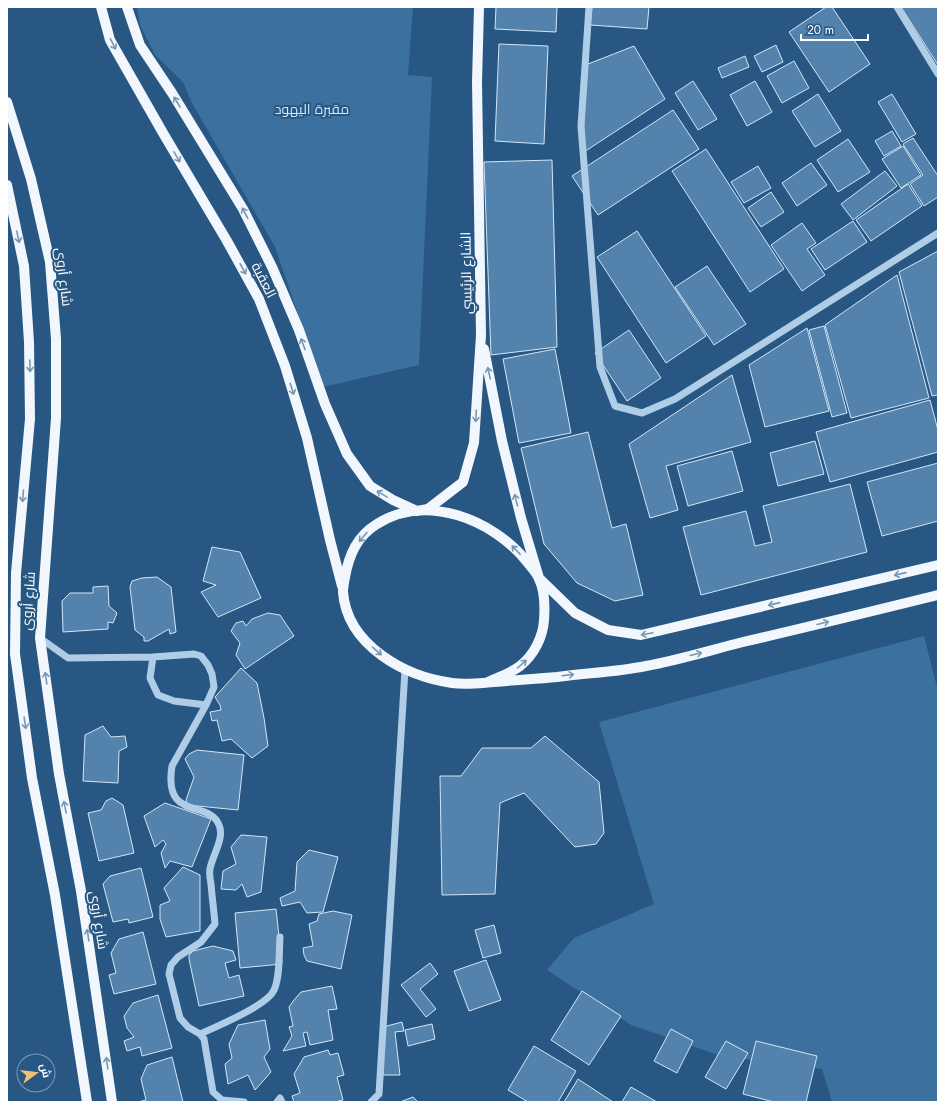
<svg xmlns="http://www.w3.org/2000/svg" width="945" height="1109" viewBox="0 0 945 1109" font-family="Jost,Cairo,sans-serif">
<rect width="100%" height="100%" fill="#275782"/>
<path fill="#3c719f" d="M137,7H413L408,75L432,77L419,365L323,387L275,247L192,103L183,82L155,55L140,25Z
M924,636L938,691V1102H832L822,1069L721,1056L631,1025L547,970L574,938L654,904L599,722Z"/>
<path fill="#5383ac" stroke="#d3e6f5" d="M496,7H557L556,32L495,29Z
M592,7H649L647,29L590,25Z
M826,7H832L870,64L829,92L789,32Z
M901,7H938V65Z
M499,44L548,46L544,144L495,141Z
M776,45L783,62L762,72L754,56Z
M634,46L665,99L584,152L583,66Z
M745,56L749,67L722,78L718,68Z
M794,61L809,88L782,103L767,76Z
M693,81L717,119L698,130L675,93Z
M755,81L772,112L747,126L730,95Z
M818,94L841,131L815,147L792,111Z
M892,94L916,134L902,142L878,102Z
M673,110L699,149L598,215L572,176Z
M892,131L901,146L884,156L875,141Z
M913,138L938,176V197L924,206L910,184L923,175L903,144Z
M848,139L870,172L838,192L817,160Z
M903,146L921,175L901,188L882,159Z
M706,149L784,269L750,292L672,171Z
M552,160L557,347L491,355L484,162Z
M811,163L827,185L797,206L782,183Z
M758,166L771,188L744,203L731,182Z
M885,171L897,186L853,220L841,204Z
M908,184L922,206L871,241L856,220Z
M771,192L784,212L761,227L748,208Z
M853,221L867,242L825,270L811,249Z
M802,223L816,243L807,249L825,275L802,291L771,245Z
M637,231L706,336L666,363L597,257Z
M938,251V395L932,396L899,272Z
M707,266L746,324L714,345L675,287Z
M897,275L929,398L851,418L825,325Z
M824,326L847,413L832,417L809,330Z
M807,328L829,411L765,427L749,365Z
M629,330L661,378L627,401L595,353Z
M555,349L571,433L519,443L503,359Z
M732,375L751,442L666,466L678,510L650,518L629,444Z
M930,400L938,430V452L830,482L816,432Z
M588,432L612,528L626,524L643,595L615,601L577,583L544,544L521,448Z
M815,441L824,474L778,486L770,453Z
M732,451L743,491L688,506L677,466Z
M938,463V521L882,536L867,482Z
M850,484L867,552L701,595L683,527L746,511L755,546L772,542L763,506Z
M212,547L240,552L261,598L218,617L201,592L216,585L203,581Z
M157,577L171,587L176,632L170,634L169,629L148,641H144V637L135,630L130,587L132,581L142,578Z
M108,586L109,606L117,613L113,623L108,622V629L63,632L62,601L70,593H93V587Z
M268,613L280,615L294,636L245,669L236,655L240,643L231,631L236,623L243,621L246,626L252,619Z
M241,668L257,683L264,718L268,746L252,758L231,739L222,741L217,720L212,721L210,712L221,710L220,705L215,697Z
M103,726L111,737L125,736L127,747L119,751L118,783L83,781L85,735Z
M545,736L599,782L604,833L596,844L575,847L524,793L500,803L495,894L442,895L440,776H461L482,748H531Z
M197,750L244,755L238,810L188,805L186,800L194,777L185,759L189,754Z
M112,798L123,805L134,853L99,861L88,813L101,810L106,801Z
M165,803L211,819L192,867L170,861L165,868L161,853L166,844L163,840L155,847L144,816Z
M241,835L267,837L261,892L247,897L242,884L236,890L221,889L223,871L236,864L231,847Z
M309,850L338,857L323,912L307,913L300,902L282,906L280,898L295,891L297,862Z
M183,867L200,875V931L166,937L160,919V905L170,901L164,888Z
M141,868L153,917L129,923L128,919L113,922L103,884L110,876Z
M276,909L282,964L240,968L235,913Z
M333,911L352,915L341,969L307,961L304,955L303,948L313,946L309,924L317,921L319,914Z
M494,925L501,953L483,958L475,930Z
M143,932L156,984L114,994L109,975L116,973L111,953L119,939Z
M213,946L233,951L236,960L225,963L229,978L239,975L244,996L199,1006L189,959V955L193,951Z
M486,960L501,1000L469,1011L454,971Z
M430,963L438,974L420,989L436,1009L426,1017L401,985Z
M332,986L337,1009L328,1010L333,1040L310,1045L307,1032L303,1033L306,1046L283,1051L292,1036L289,1027L293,1026L289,1007L294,1000L301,992Z
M582,991L621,1016L589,1065L551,1040Z
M158,995L172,1048L142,1056L140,1047L127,1051L124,1041L134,1037L127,1028L124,1016L133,1003Z
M265,1020L270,1049L264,1057L271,1072L255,1090L248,1075L228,1084L225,1064L232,1058L229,1044L238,1025Z
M402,1022L404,1031L395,1032L400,1075H383V1027Z
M432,1024L435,1039L408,1046L405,1030Z
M671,1029L693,1041L677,1073L654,1061Z
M726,1041L748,1053L726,1089L705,1077Z
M756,1041L817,1056L806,1102H774L743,1094Z
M534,1046L576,1071L558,1102H528L508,1090Z
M328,1050L330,1055L338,1053L344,1075L337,1077L343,1100L335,1102H294L292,1096L300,1093L294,1074L304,1057Z
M172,1057L183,1102H138L146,1100L141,1079L147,1065Z
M578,1079L613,1102H564Z
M631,1087L657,1102H622Z
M413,1097L418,1102H400Z"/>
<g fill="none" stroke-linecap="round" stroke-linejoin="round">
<path stroke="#b0cde7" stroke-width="7" d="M589,7L581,126L600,367L615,406L642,413L675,399L938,233
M897,7L938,74
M40,638L68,658L153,657L194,654L201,656L208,665L212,674L214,687L206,705L172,766C163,822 209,799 219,825C225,838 212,856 210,869C209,874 210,879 211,884C212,897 214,911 215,924L201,942L178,957L171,965L169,974L180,1018L188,1027L200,1034L204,1039L213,1092L222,1100L244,1102
M153,657L150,678L158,695L174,701L206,705
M200,1034C216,1027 268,1005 274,990C280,978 279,952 280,937
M277,1102L280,1098L282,1102
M371,1102L379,1094L405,670"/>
<path stroke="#f1f7fd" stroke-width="10" d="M101,7L110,40L163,133L227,241L259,299L285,366L307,438L330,540L342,586
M127,7L140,45L172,93L243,209L272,267L299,330L325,404L347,454L370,486L393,500L417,511L428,509L463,482L474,443L481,335L477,82L479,7
M7,102L31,179L50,262L56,339V418L40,638L59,774L81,891L112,1102
M7,185L24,266L29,342L30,419L16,573L15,654L32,778L55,895L87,1102
M484,349L502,441L521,518L539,578L575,613L608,630L641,635L938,565
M488,682C499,677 511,673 520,666C534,655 543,637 544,620C545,607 545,591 539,579C537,573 531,567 527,562C493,519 426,493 377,524C357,536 349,555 345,577C344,582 343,587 343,592C347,645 405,677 452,683C466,685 480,683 494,682C515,680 536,679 557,677C586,673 617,672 646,666C679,660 711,650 743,642C808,627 873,611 938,595"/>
</g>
<defs><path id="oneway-shaft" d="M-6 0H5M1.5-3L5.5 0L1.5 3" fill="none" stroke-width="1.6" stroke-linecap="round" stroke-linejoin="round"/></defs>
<g stroke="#7897b3">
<use href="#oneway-shaft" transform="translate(113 44) rotate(63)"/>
<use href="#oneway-shaft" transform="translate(177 102) rotate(-121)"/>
<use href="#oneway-shaft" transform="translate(177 157) rotate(60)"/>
<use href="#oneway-shaft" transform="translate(245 213) rotate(-118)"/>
<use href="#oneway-shaft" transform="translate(18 237) rotate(78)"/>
<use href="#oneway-shaft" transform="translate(243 269) rotate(61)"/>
<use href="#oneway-shaft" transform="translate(303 344) rotate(-110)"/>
<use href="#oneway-shaft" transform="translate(30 366) rotate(89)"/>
<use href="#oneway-shaft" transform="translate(489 373) rotate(-102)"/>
<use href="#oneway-shaft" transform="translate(292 389) rotate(72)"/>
<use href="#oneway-shaft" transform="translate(476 416) rotate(93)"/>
<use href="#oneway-shaft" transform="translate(382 494) rotate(-149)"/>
<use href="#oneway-shaft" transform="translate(23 496) rotate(95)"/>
<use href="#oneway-shaft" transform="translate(516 500) rotate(-104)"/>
<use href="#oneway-shaft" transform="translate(363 537) rotate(131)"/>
<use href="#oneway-shaft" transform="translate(516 550) rotate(-134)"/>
<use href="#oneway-shaft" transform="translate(900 574) rotate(167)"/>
<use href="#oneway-shaft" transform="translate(774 604) rotate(167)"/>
<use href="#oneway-shaft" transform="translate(823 623) rotate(-14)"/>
<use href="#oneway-shaft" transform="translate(647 634) rotate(168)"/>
<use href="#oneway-shaft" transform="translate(377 651) rotate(41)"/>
<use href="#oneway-shaft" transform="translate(696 654) rotate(-14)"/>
<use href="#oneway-shaft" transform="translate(522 664) rotate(-42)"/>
<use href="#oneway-shaft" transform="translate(568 675) rotate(-7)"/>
<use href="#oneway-shaft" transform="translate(46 678) rotate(-98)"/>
<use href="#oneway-shaft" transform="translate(25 723) rotate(82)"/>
<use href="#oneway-shaft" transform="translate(65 807) rotate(-101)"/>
<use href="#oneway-shaft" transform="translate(88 935) rotate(-98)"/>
<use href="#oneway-shaft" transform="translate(107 1063) rotate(-98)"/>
</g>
<g text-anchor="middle" stroke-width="4" stroke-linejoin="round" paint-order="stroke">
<g font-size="14" fill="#d3e6f5" stroke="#275782">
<text x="312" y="114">مقبرة اليهود</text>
</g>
<g font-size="14" fill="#fff" stroke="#275782">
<text transform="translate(466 273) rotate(-91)" y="5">الشارع الرئيسي</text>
<text transform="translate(64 277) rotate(83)" y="5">شارع أروى</text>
<text transform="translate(264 280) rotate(63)" y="5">العقبة</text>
<text transform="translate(28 601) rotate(-86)" y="5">شارع أروى</text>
<text transform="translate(99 920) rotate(81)" y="5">شارع أروى</text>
</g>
</g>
<rect width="945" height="1109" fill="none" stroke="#ffffff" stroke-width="16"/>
<g transform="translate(36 1073) rotate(75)"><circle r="19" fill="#275782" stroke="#7d9ab4"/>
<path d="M0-3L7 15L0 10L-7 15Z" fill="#efc175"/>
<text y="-6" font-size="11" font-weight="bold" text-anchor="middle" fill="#ffffff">ش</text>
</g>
<path d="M801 34v6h67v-6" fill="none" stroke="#ffffff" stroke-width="2"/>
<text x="807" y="34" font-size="12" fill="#ffffff" stroke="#275782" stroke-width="3" paint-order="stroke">20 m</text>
</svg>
